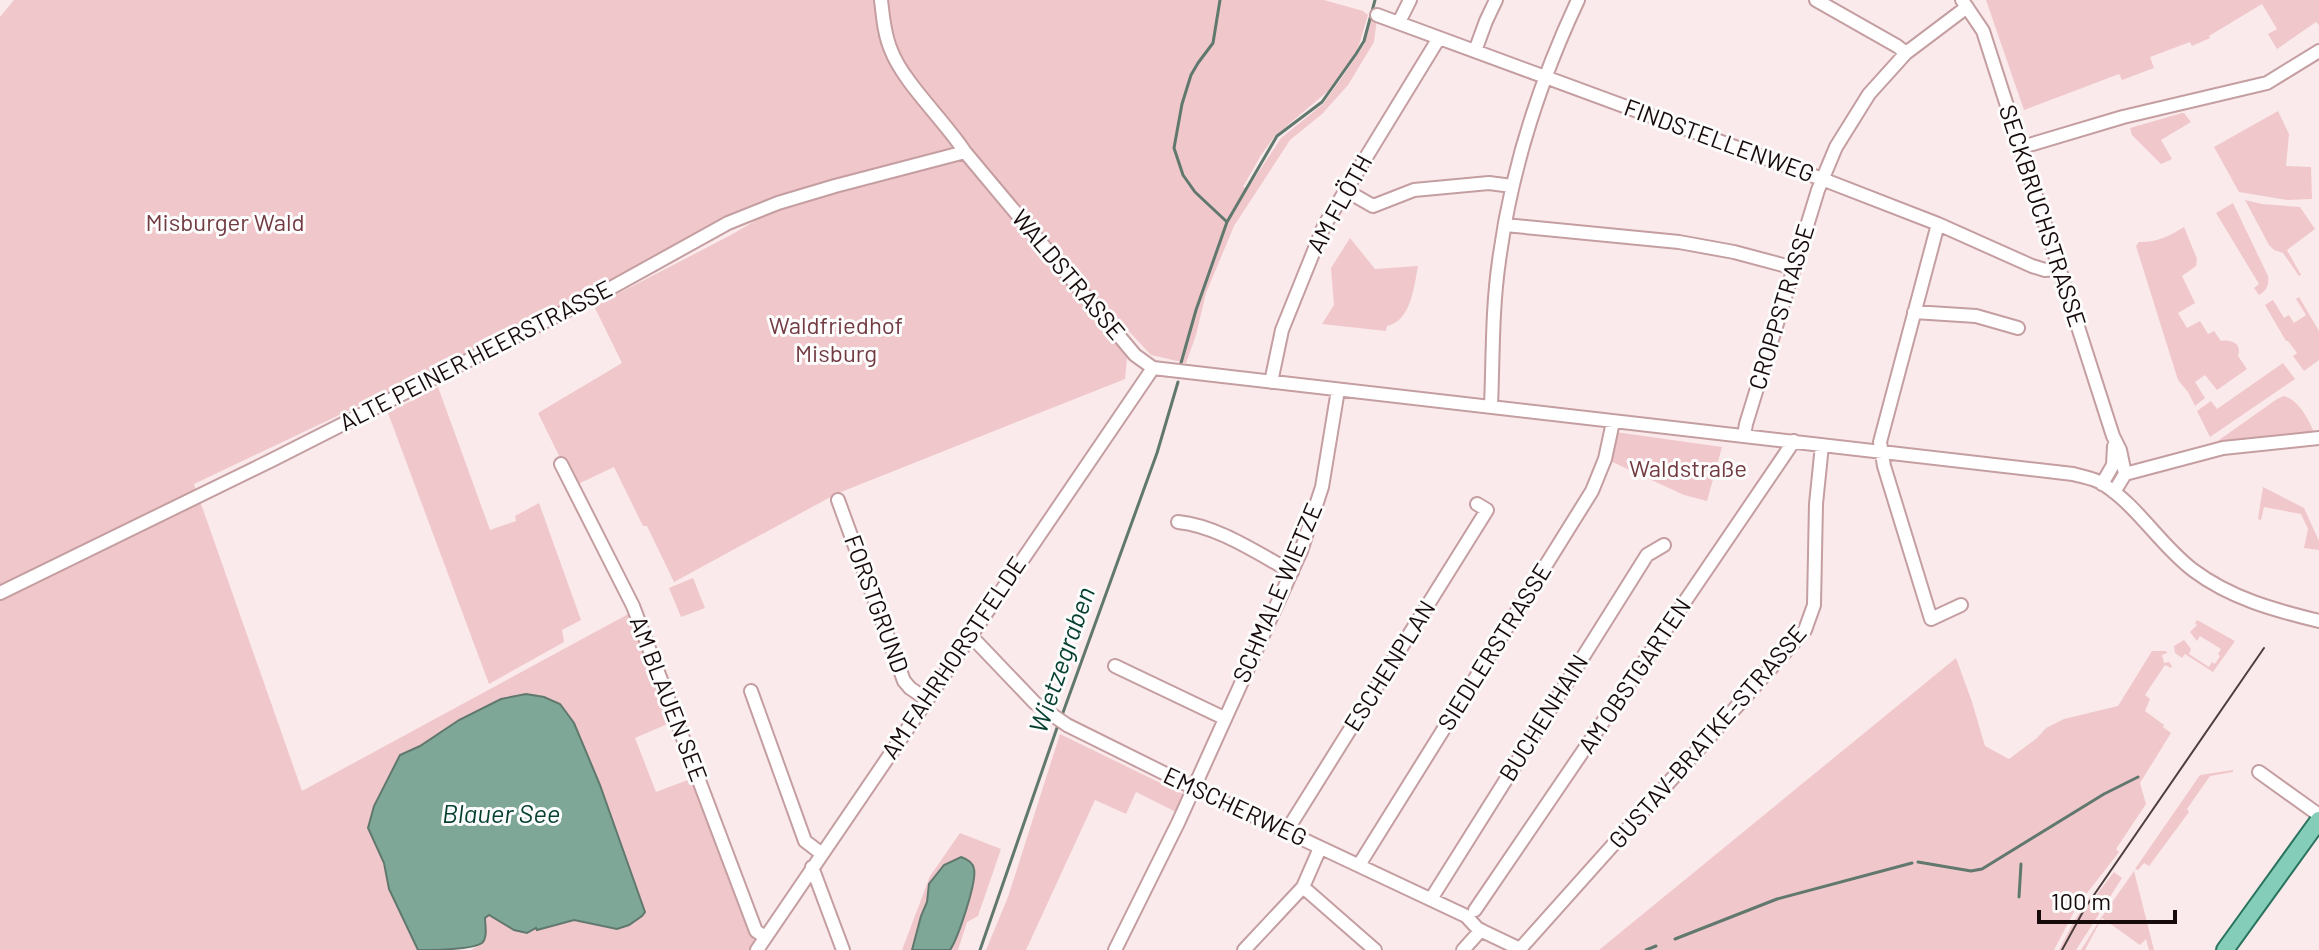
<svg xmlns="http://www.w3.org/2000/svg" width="2319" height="950" viewBox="0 0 2319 950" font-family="Barlow,sans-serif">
<rect width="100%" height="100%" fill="#fbeaeb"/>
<path fill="#f0c7ca" d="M14,0H1324L1363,11L1368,15L1359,45L1353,57L1328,91L1275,136L1261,155L1243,187L1248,188L1281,138L1323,104L1341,79L1364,45L1372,16L1377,18L1374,42L1348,85L1322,114L1290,140L1234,226L1206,293L1196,335L1186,363L1151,355L1066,264L965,148L728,219L569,306L194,484L302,791L632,612L672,722L635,738L656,792L693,778L756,946L753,950H471C488,941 485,936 485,918L489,915L514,930L527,933L537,928L538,930L574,920L617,929L629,925L642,916L645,912L600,785L527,694L501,699L459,720L420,746L400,755L374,806L368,828L384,863L389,890L418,950H0V17Z
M1986,0H2319V25L2316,22L2277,49L2268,34L2277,29L2262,4L2209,36L2210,38L2192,46L2190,42L2150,57L2154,68L2122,80L2119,74L2024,110Z
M2278,111L2289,134L2286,166L2311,167L2312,199L2287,200L2239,192L2214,147Z
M2182,113H2184L2191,122L2161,140L2172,159L2161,164L2132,135L2130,128Z
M953,159L966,161L1127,357L1125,379L836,494L674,582L647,526H643L614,467L574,486L538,413L622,363L594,306L731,235L780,206Z
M2245,200L2262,204L2300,207L2315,229L2287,250L2301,275L2299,276L2283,253L2274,250L2269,245Z
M2233,203L2268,276C2269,285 2267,290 2259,295L2254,288L2259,284L2216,213Z
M2184,227L2197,259L2196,266L2182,276L2195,303L2178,313L2187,328L2200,321L2208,334L2214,331L2221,341C2232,339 2242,344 2238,356L2247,369L2217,390L2205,375L2195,382L2205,398L2195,406L2188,392L2178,380L2136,246L2139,242C2155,243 2170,236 2184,227Z
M1350,238L1375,269L1418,266C1414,287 1411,321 1387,326L1386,331L1322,324L1334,305L1331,268Z
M2299,297L2319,331V360L2304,371L2293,356L2297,353L2288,341H2286L2265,305L2273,300L2284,318L2289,315L2294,323L2306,315L2296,299Z
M2283,363L2295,379L2210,437L2197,411L2211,401L2217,409Z
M438,387L490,530L516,521L515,516L539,503L581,620L562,630L564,642L489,684L388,413Z
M2284,396C2299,400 2310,421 2315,435L2212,445L2277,399Z
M1615,432L1722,447L1707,501L1684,495L1608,460Z
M2263,487L2304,508L2319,541V550L2304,548L2308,529L2301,514L2264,507L2261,520L2258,519Z
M693,578L705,608L681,617L669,588Z
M2197,620L2235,641L2213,672L2185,654L2182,658L2175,653L2174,646L2184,640L2191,649L2189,654L2209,667L2212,662L2215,664L2220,656L2218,654L2221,649L2200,636L2197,641L2190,632L2197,625L2195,623Z
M2152,651H2166L2167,653L2162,655L2164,663L2169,662L2172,666L2171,668L2165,665L2145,695L2150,699L2145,711L2164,725L2163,727L2171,733L2140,783L2146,804L2116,849L2119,852L2077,906L2054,950H1599L1956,658L1972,702L1985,746L2009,759L2037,738L2046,728L2064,719L2118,706Z
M1060,734L1183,794L1185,800L1178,813L1136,792L1126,814L1095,800L1026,950H986L1008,897Z
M2233,770V772L2210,776L2187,809L2189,812L2149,866L2144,863L2138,870L2135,869L2200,775Z
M960,833L1001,849L978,916L967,922L958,950H950C958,938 977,883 974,869C973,864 971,863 967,859L944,865L934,876L929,884L927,902L921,916L912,950H902L930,876Z
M2134,871L2154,950H2149L2146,939L2140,945L2102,918L2085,950H2081L2101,918Z
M2114,872L2122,878L2076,950H2059L2074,921L2091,896L2094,898Z"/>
<path fill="#7fa798" stroke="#60786e" stroke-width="2" d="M526,694L544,697L560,704L574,723L600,785L645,912L642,916L629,925L617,929L574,920L537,930L536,928L527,933L514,930L489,915L485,918C485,925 488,937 482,943C472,950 433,950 418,950L389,889L384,863L368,828L374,806L400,755L420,746L459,720L501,699Z
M961,857C967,859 973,862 974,869C977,882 958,938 950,950H912L921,916L927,902L929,884L944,865Z"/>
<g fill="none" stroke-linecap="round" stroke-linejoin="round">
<path stroke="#60786e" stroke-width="3" d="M1220,0L1213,43L1198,63L1191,75L1182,104L1174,148L1183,175L1195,192L1227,222
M1181,363L1196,310L1227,222L1277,136L1322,102L1356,54L1364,41L1375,0
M1061,718L1157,453L1178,382
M1918,862L1971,871L1982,869L2104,794L2138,777
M2019,897L2021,864
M1675,939L1777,899L1912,863
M980,950L1058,725
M1646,950L1656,946"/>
<g stroke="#c49ea1" stroke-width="16">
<path id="minor" d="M881,0C883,16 884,34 891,50C903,82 944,120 965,152L1135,355L1153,368L2073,474C2083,477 2094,478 2103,484C2138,506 2160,545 2193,570C2230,598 2274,610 2319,621
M1816,0L1897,46L1906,53
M1962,0L1983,31L2113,436L2120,450L2125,474L2114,492
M1377,15L1822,179L1938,224L2032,266L2045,270L2058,269
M1399,22L1410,0
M1475,51L1486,21L1496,0
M2019,148L2123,117L2267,83L2319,51
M1345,190L1373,206L1414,190L1489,183L1512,186
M1938,224L1880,442L1884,466L1931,619L1961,605
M1505,225L1679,242L1734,252L1794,268
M1914,312L1976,316L2018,328
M1271,382L1282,330L1324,226L1439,38
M1491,407C1493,358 1492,309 1499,261C1511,170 1539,83 1578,0
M1744,436L1746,424L1818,190L1836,147L1869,94L1906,53L1967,7
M561,464L633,606L756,931L765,937
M2125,474L2223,448L2319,438
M2102,484L2113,465L2114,446
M838,500L904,681L910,688L926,699
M1178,522C1218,526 1257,553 1292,572
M0,593L272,460L609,289L728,223L778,203L835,186L965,152
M970,635L1035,703L1067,725L1194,788L1466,916L1478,929L1522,950
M1115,666L1224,718
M751,691L805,841L822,854
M2259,772L2319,815
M1286,832L1487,510L1477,504
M1359,865L1592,491L1605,459L1613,422
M812,867L843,950
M1303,887L1375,950
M1431,899L1647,555L1664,545
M1475,910L1794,441
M1520,949L1805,630L1814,605L1816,504L1822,445
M757,950L1153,368
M1115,950L1178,823L1301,551L1322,487L1338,390
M1244,950L1303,887L1320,848
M1463,950L1481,930"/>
</g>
<g stroke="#29735e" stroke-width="20">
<path id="major" d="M2225,950L2319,820"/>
</g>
<use href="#minor" stroke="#fff" stroke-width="12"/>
<use href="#major" stroke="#84cdb9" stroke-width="16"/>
<path stroke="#4d3f40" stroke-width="2" d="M2062,950L2085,908L2264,648"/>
</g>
<g text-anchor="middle" stroke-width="6" stroke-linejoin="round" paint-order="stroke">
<g font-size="24" fill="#170a0b" stroke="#fcfcfc">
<text transform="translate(1719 141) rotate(20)" y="8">FINDSTELLENWEG</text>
<text transform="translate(1340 204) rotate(-61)" y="8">AM FLÖTH</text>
<text transform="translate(2042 216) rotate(72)" y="8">SECKBRUCHSTRASSE</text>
<text transform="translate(1068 275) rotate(50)" y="8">WALDSTRASSE</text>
<text transform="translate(1782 307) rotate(-73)" y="8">CROPPSTRASSE</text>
<text transform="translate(476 356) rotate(-27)" y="8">ALTE PEINER HEERSTRASSE</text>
<text transform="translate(1278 593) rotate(-67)" y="8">SCHMALE WIETZE</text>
<text transform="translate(876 604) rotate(70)" y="8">FORSTGRUND</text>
<text transform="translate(1495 647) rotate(-58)" y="8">SIEDLERSTRASSE</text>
<text transform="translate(954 658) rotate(-56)" y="8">AM FAHRHORSTFELDE</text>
<text transform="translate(1390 666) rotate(-58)" y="8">ESCHENPLAN</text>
<text transform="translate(1635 676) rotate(-56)" y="8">AM OBSTGARTEN</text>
<text transform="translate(668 699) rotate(69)" y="8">AM BLAUEN SEE</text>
<text transform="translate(1544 718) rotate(-58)" y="8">BUCHENHAIN</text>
<text transform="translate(1708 737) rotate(-49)" y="8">GUSTAV-BRATKE-STRASSE</text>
<text transform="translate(1235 807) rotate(25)" y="8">EMSCHERWEG</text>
</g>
<g font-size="24" fill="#723a41" stroke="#fcfcfc">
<text x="225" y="231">Misburger Wald</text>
<text x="836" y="334">Waldfriedhof<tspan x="836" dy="28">Misburg</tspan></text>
<text x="1688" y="477">Waldstraße</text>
</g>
<g font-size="26" font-style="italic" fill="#043f30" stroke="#fcfcfc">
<text transform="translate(1062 660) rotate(-71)" y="9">Wietzegraben</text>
<text x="501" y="823">Blauer See</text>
</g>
</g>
<path d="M2039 910v12h136v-12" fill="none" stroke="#170a0b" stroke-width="4"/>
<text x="2051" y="910" font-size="24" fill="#170a0b" stroke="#fcfcfc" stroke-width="6" paint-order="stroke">100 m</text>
</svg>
